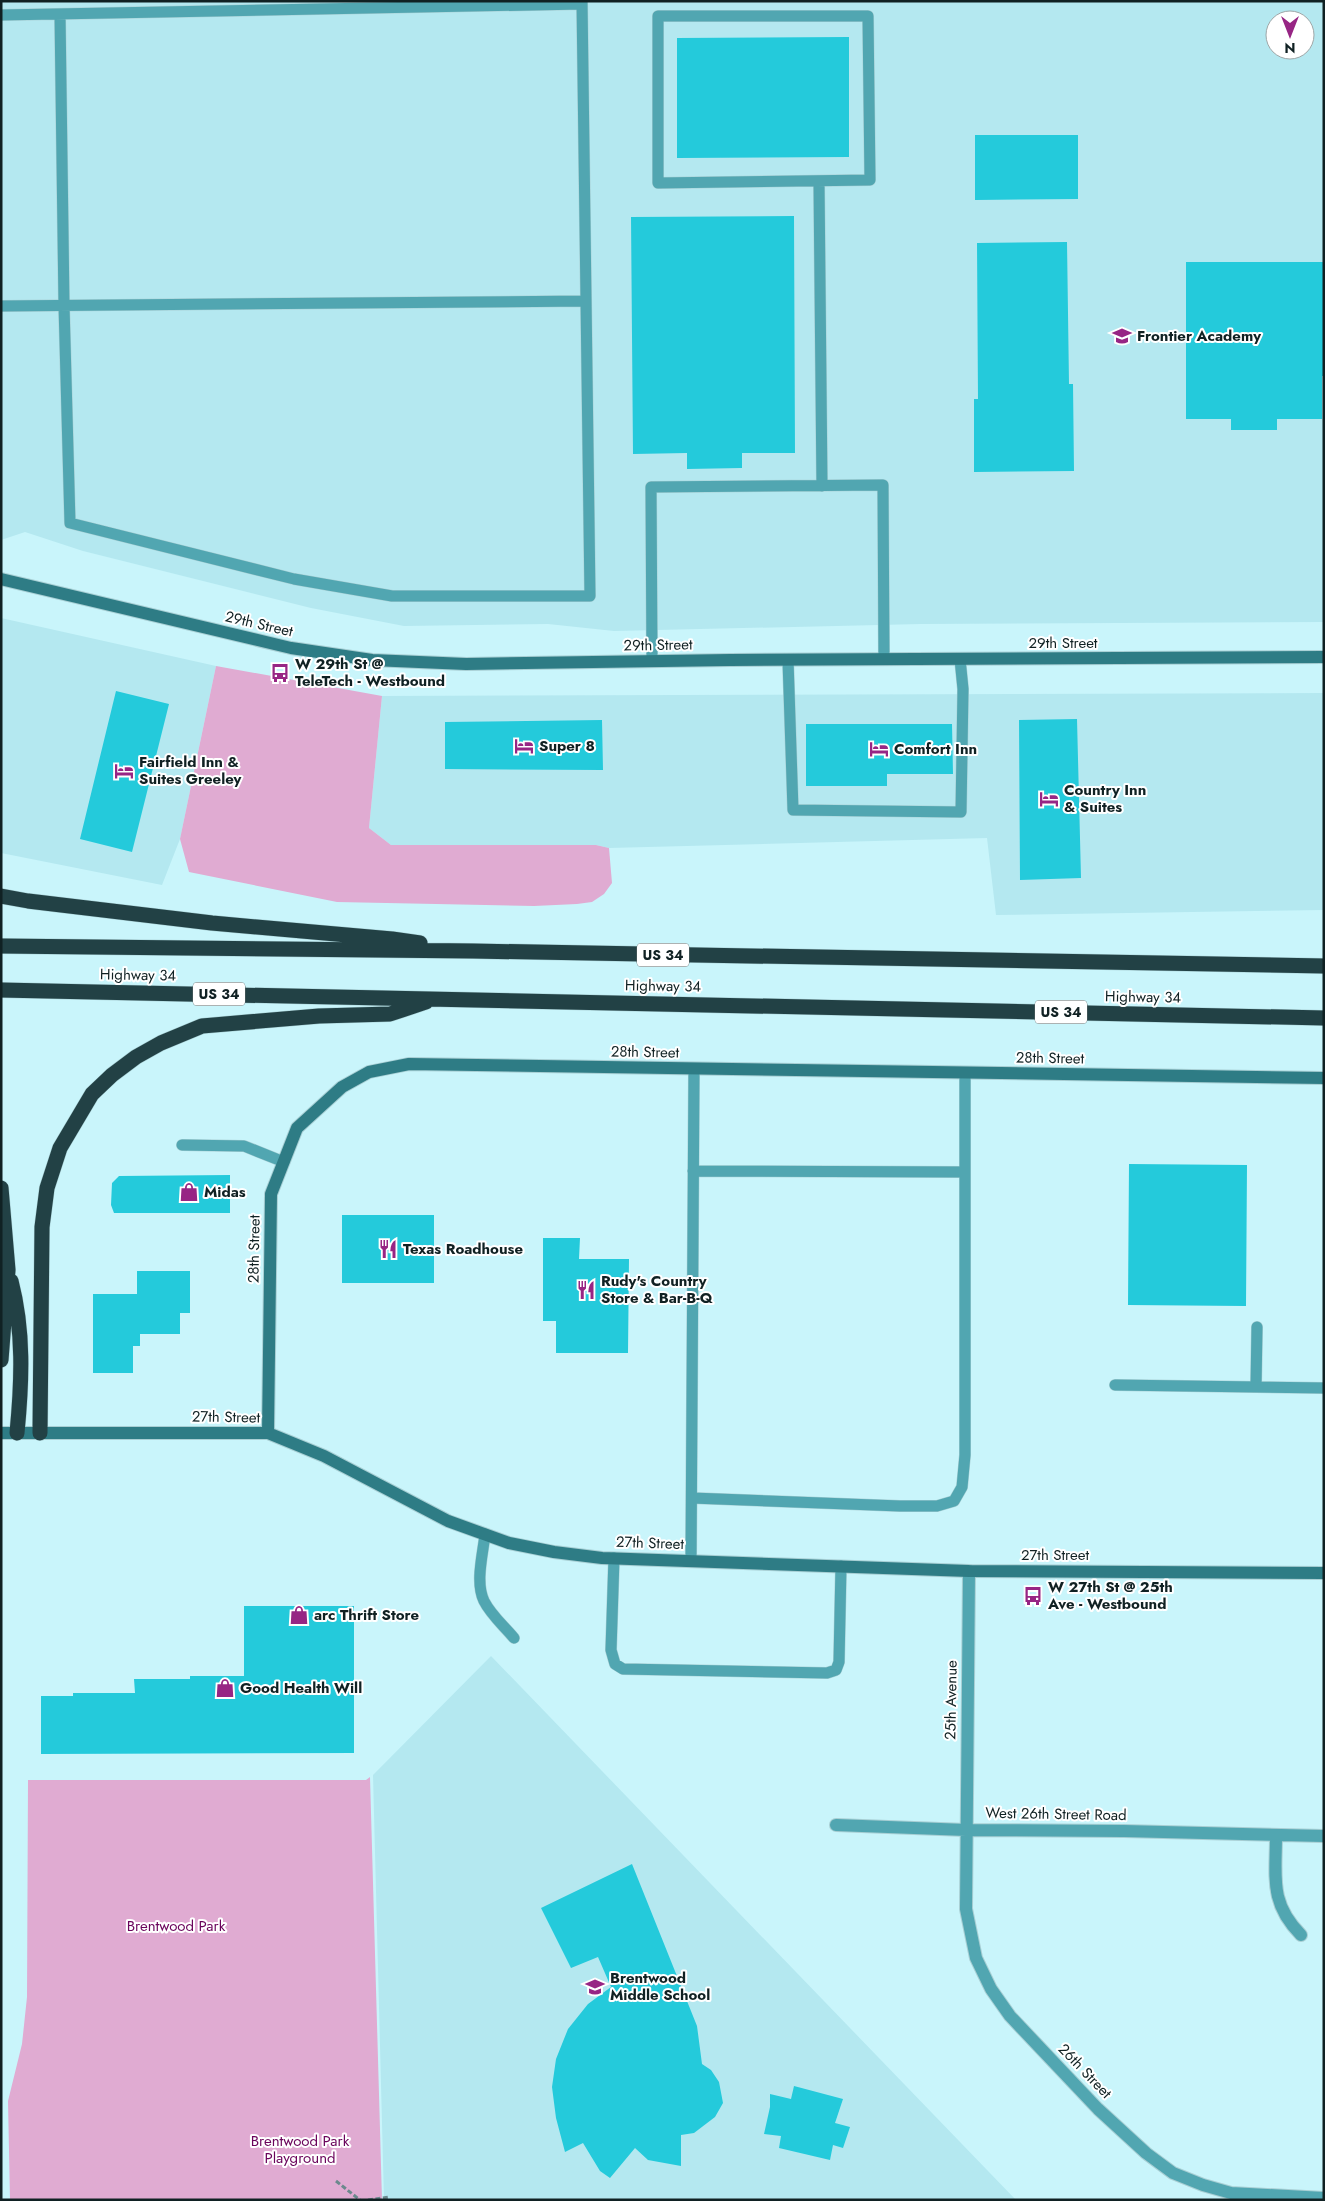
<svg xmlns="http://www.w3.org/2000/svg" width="1325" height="2201" viewBox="0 0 1325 2201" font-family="Jost,sans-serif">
<rect width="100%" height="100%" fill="#c9f5fb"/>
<path fill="#b4e8f0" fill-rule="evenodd" d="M1,1H1324V622L921,624L614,631L548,624L404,626L311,608L83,551L25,532L1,540ZM1275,20H1305V50H1275Z
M1,618L216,666L180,839L162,885L1,853Z
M1324,693V910L996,915L987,838L609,848L596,845H391L369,828L382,696Z
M491,1656L1016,2200H384L373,1775Z"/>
<path fill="#e0abd2" d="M216,666L382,696L369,828L391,845H596L609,848L612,883L604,894L592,902L577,904L534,906L337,902L189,872L180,839Z
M370,1777L382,2200H10L8,2101L22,2044L27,1997L28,1780H366Z"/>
<path fill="#24cadb" d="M849,37V157L677,158V38Z
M975,135H1078V199L975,200Z
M794,216L795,453H742V468L687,469V453L633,454L631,217Z
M1067,242L1069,384H1073L1074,471L974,472V399H978L977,243Z
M1186,262H1324V376H1322V419H1277V430H1231V419H1186Z
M116,691L169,704L132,852L80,839Z
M1077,719L1081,878L1020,880L1019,720Z
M602,720L603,770L445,769V722Z
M806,724H952L953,774H887V786H806Z
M1129,1164L1247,1165L1246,1306L1128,1305Z
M230,1175V1213H114L111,1205L112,1183L119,1176Z
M342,1215H434V1283H342Z
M543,1238H580L579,1259H629L628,1353H556V1321H543Z
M137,1271H190V1313H180V1334H140V1346H133V1373H93V1294H137Z
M244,1606H354V1753L41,1754V1696H73V1693H135L134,1679H190V1676H244Z
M632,1864L697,2026L702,2064L711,2070L719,2082L723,2103L715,2117L694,2133L681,2135V2166L648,2160L635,2148L610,2178L600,2171L583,2143L565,2152L556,2118L552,2087L556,2059L568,2029L588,2004L611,1987L598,1957L571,1968L541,1908Z
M794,2086L843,2099L835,2123L850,2127L843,2148L833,2145L830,2160L779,2148L781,2136L764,2134L770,2107V2094L791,2099Z"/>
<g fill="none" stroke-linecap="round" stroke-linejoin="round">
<g stroke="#a8cfd4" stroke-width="12">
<path id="lane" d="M60,14L64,305L70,523L294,579L392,596H590L582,1
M1,15L582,4
M658,16H868L870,180L658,183Z
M819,182L822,486
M1,306L586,301
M788,660L793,810L961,812L963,689L960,659
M652,661L651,487L883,485L884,659
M182,1145L244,1146L284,1162
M693,1171L964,1172
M1115,1385L1256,1387L1257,1327
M1256,1387L1324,1388
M692,1498L900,1506H937L954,1501L962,1487L965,1455V1073
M485,1534C483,1554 475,1582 484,1601C491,1615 504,1626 514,1638
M614,1558L611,1650L615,1664L623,1669L827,1673L836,1670L839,1662L841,1566
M691,1561L694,1069"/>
</g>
<g stroke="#a8cfd4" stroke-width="14">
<path id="street" d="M969,1571L966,1909L976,1958L991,1989L1010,2016L1098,2109L1146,2153L1173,2173L1203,2185L1231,2193L1324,2198
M836,1825L966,1830L1124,1831L1324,1836
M1276,1835C1276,1877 1269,1903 1301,1935"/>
</g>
<g stroke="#a8cfd4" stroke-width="14">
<path id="secondary" d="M1,579L291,648L372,660L466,664L730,660L1324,657
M1,1433H268L324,1456L448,1521L509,1543L554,1552L602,1558L969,1571L1324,1573
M268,1433L271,1194L297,1128L342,1087L369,1072L409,1064L1324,1078"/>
</g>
<g stroke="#a8cfd4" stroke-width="16">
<path id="highway" d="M1,896L28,901L212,923L392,939L420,943
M1,946L473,951L1324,966
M1,990L1324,1018
M1,1188L8,1270L1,1360
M11,1281C24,1331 22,1381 17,1433
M40,1433L42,1227L47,1188L60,1148L92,1094L112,1075L136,1057L161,1043L202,1026L319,1016L390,1014L426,1002"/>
</g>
<path stroke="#6b898d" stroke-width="3" stroke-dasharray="5 2.5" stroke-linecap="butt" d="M336,2181L360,2200
M368,2200L389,2197"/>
<use href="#lane" stroke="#51a6b1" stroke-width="11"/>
<use href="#street" stroke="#51a6b1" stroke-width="12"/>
<use href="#secondary" stroke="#2e7c85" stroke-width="12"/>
<use href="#highway" stroke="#224145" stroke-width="15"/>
</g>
<defs>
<g id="school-bare" transform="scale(1.5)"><path d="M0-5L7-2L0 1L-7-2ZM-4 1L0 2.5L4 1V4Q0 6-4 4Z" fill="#972584" stroke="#fff" stroke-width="2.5" paint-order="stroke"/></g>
<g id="bus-bare" transform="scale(1.5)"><path d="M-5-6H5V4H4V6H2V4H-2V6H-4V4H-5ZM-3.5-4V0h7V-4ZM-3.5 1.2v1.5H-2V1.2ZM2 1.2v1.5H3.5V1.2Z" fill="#972584" stroke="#fff" stroke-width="2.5" paint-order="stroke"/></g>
<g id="hotel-bare" transform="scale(1.5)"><path d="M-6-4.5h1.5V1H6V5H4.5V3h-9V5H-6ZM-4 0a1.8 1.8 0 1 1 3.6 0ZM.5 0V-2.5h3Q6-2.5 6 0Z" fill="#972584" stroke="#fff" stroke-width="2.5" paint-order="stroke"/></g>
<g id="shop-bare" transform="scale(1.5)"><path d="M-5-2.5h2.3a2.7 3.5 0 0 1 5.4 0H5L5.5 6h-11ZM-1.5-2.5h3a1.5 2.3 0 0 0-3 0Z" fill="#972584" stroke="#fff" stroke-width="2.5" paint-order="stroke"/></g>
<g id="restaurant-bare" transform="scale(1.5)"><path d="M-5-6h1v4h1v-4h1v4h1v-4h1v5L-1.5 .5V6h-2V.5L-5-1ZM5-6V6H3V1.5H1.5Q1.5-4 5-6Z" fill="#972584" stroke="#fff" stroke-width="2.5" paint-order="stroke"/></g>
</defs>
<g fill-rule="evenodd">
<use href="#school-bare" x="1122" y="336"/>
<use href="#bus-bare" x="280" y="673"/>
<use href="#hotel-bare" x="524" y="746"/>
<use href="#hotel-bare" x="879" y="749"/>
<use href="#hotel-bare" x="124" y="771"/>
<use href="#hotel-bare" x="1049" y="799"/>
<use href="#shop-bare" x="189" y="1192"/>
<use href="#restaurant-bare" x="388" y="1249"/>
<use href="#restaurant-bare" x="586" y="1290"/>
<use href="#bus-bare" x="1033" y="1596"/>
<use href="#shop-bare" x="299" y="1615"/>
<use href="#shop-bare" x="225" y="1688"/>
<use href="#school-bare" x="595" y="1987"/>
</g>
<g text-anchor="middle" stroke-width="4" stroke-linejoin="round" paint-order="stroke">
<g fill="#fff" stroke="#586465" stroke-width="1">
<rect x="637" y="943.5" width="52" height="23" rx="4"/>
<rect x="193" y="982.5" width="52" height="23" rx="4"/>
<rect x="1035" y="1000.5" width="52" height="23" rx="4"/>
</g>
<g font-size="14" font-weight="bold" fill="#102123">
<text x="663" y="960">US 34</text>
<text x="219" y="999">US 34</text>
<text x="1061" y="1017">US 34</text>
</g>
<g font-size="15" font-weight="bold" fill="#102123" stroke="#fff" text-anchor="start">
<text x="1137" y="341">Frontier Academy</text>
<text x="295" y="669">W 29th St @<tspan x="295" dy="17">TeleTech - Westbound</tspan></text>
<text x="539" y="751">Super 8</text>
<text x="894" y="754">Comfort Inn</text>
<text x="139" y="767">Fairfield Inn &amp;<tspan x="139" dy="17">Suites Greeley</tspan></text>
<text x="1064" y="795">Country Inn<tspan x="1064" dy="17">&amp; Suites</tspan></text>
<text x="204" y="1197">Midas</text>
<text x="403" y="1254">Texas Roadhouse</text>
<text x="601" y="1286">Rudy's Country<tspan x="601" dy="17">Store &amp; Bar-B-Q</tspan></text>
<text x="1048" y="1592">W 27th St @ 25th<tspan x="1048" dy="17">Ave - Westbound</tspan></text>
<text x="314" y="1620">arc Thrift Store</text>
<text x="240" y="1693">Good Health Will</text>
<text x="610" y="1983">Brentwood<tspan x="610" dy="17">Middle School</tspan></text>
</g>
<g font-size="15" fill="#102123" stroke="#fff">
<text transform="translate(259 624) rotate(13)" y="5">29th Street</text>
<text x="1063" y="648">29th Street</text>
<text transform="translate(658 645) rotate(-1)" y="5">29th Street</text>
<text transform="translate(138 975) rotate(1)" y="5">Highway 34</text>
<text transform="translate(663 986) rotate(1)" y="5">Highway 34</text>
<text transform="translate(1143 997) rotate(1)" y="5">Highway 34</text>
<text transform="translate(645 1052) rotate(1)" y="5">28th Street</text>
<text transform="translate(1050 1058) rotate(1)" y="5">28th Street</text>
<text transform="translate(254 1249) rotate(-89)" y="5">28th Street</text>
<text transform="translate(226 1417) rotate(1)" y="5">27th Street</text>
<text transform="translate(650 1543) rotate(2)" y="5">27th Street</text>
<text x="1055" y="1560">27th Street</text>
<text transform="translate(951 1700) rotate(-89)" y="5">25th Avenue</text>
<text transform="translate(1056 1814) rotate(1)" y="5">West 26th Street Road</text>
<text transform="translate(1085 2071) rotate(46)" y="5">26th Street</text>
</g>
<g font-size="15" fill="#6a045b" stroke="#fff">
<text x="176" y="1931">Brentwood Park</text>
<text x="300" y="2146">Brentwood Park<tspan x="300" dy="17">Playground</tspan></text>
</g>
</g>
<rect width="1325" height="2201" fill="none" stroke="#102123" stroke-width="5"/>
<g transform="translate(1290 35) rotate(180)"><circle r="24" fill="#ffffff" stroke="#9fa6a7"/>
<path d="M0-4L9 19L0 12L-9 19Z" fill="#972584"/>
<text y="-8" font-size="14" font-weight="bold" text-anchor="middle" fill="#102123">N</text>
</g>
</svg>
